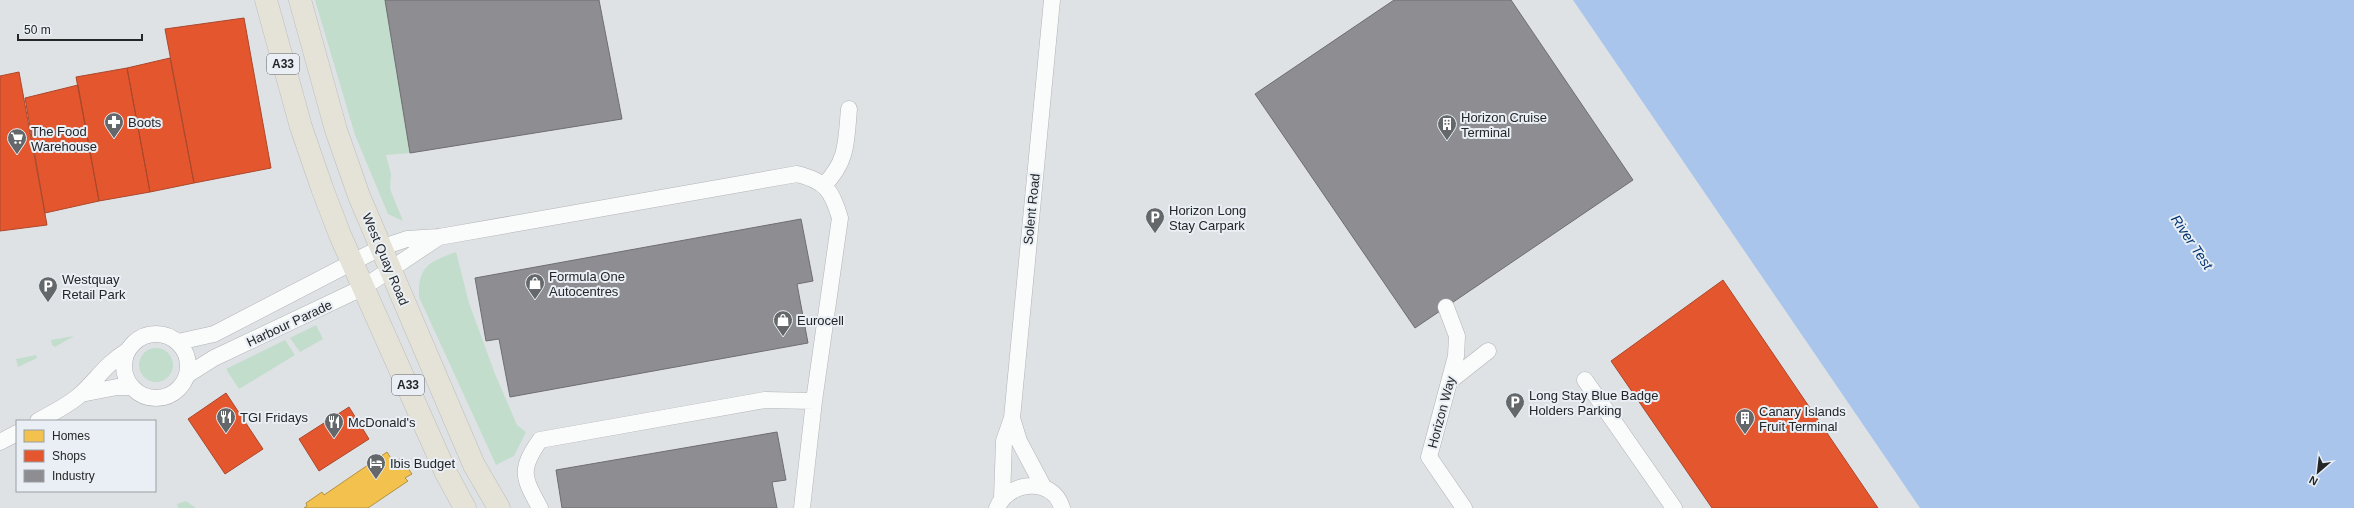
<svg xmlns="http://www.w3.org/2000/svg" width="2354" height="508" viewBox="0 0 2354 508" font-family="Arial,sans-serif">
<rect width="100%" height="100%" fill="#dfe2e5"/>
<path fill="#c2ddcb" d="M315,0H385L410,153L386,155L391,174L390,189L403,221L388,214L355,135Z
M456,252L469,303L495,374L517,425L526,432L514,456L496,465L419,297C418,266 429,262 456,252Z
M316,325L323,339L300,352L290,338Z
M74,336L55,347L52,345L51,340Z
M285,340L295,355L239,389L226,369Z
M139 365a17 17 0 1 1 34 0a17 17 0 1 1-34 0Z
M36,355L37,358L18,367L16,359Z
M186,501L196,508H178L177,504Z"/>
<path fill="#a9c5eb" d="M1573,0H2354V508H1920Z"/>
<path fill="#f2c14e" stroke="#b49243" d="M387,452L394,463L401,458L412,474L405,478L408,481L368,508H304L307,506L306,503L322,492L324,495Z"/>
<path fill="#e4572e" stroke="#aa482c" d="M244,18L271,168L194,183L165,29Z
M170,58L194,183L150,192L127,68Z
M127,68L150,192L99,201L76,77Z
M19,72L47,225L0,231V76Z
M78,85L99,201L45,213L25,98Z
M1723,280L1878,508H1712L1611,361Z
M226,393L263,449L225,474L188,419Z
M349,407L369,439L319,471L299,439Z"/>
<path fill="#8d8d92" stroke="#6e6e72" d="M385,0H599L622,119L410,153Z
M1394,0H1511L1633,180L1415,328L1255,94Z
M801,219L813,281L797,284L808,343L510,397L499,339L486,341L475,278Z
M777,432L786,480L772,482L777,508H562L556,470Z"/>
<g fill="none" stroke-linecap="round" stroke-linejoin="round">
<g stroke="#b1b3b5" stroke-width="17">
<path id="street" d="M824,185C848,161 846,141 849,109
M1446,307L1457,336L1456,356L1429,457L1464,508
M124 366a32 32 0 1 1 64 0a32 32 0 1 1-64 0Z
M178,342L214,334L380,248L407,239L439,237L797,174C826,181 832,191 840,218L814,401L802,508
M187,375L214,358L364,287L439,237
M1585,380L1674,508
M1450,381L1488,351
M81,394L117,387H132
M1012,418L1019,441L1044,488
M38,421C52,413 69,405 81,394C98,378 106,364 127,351
M0,442L17,433
M1002,498L1004,441L1012,418L1052,0
M540,508C523,477 519,470 540,440L765,400L814,401
M997,508C1008,481 1053,476 1062,508"/>
</g>
<g stroke="#bcbdbe" stroke-width="23">
<path id="highway" d="M266,0L301,127L322,188L340,235L446,473L465,508
M300,0L336,130L359,196L474,465L499,508"/>
</g>
<use href="#street" stroke="#fafbfb" stroke-width="16"/>
<use href="#highway" stroke="#e5e2d7" stroke-width="22"/>
</g>
<defs>
<g id="pharmacy-pin" transform="scale(1)"><path d="M0 17L-7.5 6A9.5 9.5 0 1 1 7.5 6Z" fill="#65686a" stroke="#e9eff5"/><path d="M-2-6h4v4h4v4h-4v4h-4v-4h-4v-4h4Z" fill="#fff"/></g>
<g id="building-pin" transform="scale(1)"><path d="M0 17L-7.5 6A9.5 9.5 0 1 1 7.5 6Z" fill="#65686a" stroke="#e9eff5"/><path d="M-4-6H4V6H1V3H-1V6H-4ZM-2.5-4.3h1.7v1.8h-1.7ZM.8-4.3h1.7v1.8H.8ZM-2.5-1h1.7V.8h-1.7ZM.8-1h1.7V.8H.8Z" fill="#fff"/></g>
<g id="supermarket-pin" transform="scale(1)"><path d="M0 17L-7.5 6A9.5 9.5 0 1 1 7.5 6Z" fill="#65686a" stroke="#e9eff5"/><path d="M-6-5.5h2.5l.6 2H6L4.5 2H-2.5L-4.4-4H-6ZM-1.5 3.2a1.3 1.3 0 1 0 .1 0ZM3 3.2a1.3 1.3 0 1 0 .1 0Z" fill="#fff"/></g>
<g id="parking-pin" transform="scale(1)"><path d="M0 17L-7.5 6A9.5 9.5 0 1 1 7.5 6Z" fill="#65686a" stroke="#e9eff5"/><path d="M-3.5-5.5H1a3.5 3.5 0 0 1 0 7H-1V5.5H-3.5ZM-1-3.4V-.6H.8a1.4 1.4 0 0 0 0-2.8Z" fill="#fff"/></g>
<g id="shop-pin" transform="scale(1)"><path d="M0 17L-7.5 6A9.5 9.5 0 1 1 7.5 6Z" fill="#65686a" stroke="#e9eff5"/><path d="M-5-2.5h2.3a2.7 3.5 0 0 1 5.4 0H5L5.5 6h-11ZM-1.5-2.5h3a1.5 2.3 0 0 0-3 0Z" fill="#fff"/></g>
<g id="restaurant-pin" transform="scale(1)"><path d="M0 17L-7.5 6A9.5 9.5 0 1 1 7.5 6Z" fill="#65686a" stroke="#e9eff5"/><path d="M-5-6h1v4h1v-4h1v4h1v-4h1v5L-1.5 .5V6h-2V.5L-5-1ZM5-6V6H3V1.5H1.5Q1.5-4 5-6Z" fill="#fff"/></g>
<g id="hotel-pin" transform="scale(1)"><path d="M0 17L-7.5 6A9.5 9.5 0 1 1 7.5 6Z" fill="#65686a" stroke="#e9eff5"/><path d="M-6-4.5h1.5V1H6V5H4.5V3h-9V5H-6ZM-4 0a1.8 1.8 0 1 1 3.6 0ZM.5 0V-2.5h3Q6-2.5 6 0Z" fill="#fff"/></g>
</defs>
<g fill-rule="evenodd">
<use href="#pharmacy-pin" x="114" y="122"/>
<use href="#building-pin" x="1447" y="124"/>
<use href="#supermarket-pin" x="17" y="138"/>
<use href="#parking-pin" x="1155" y="217"/>
<use href="#shop-pin" x="535" y="283"/>
<use href="#parking-pin" x="48" y="286"/>
<use href="#shop-pin" x="783" y="320"/>
<use href="#parking-pin" x="1515" y="402"/>
<use href="#restaurant-pin" x="226" y="417"/>
<use href="#building-pin" x="1745" y="418"/>
<use href="#restaurant-pin" x="334" y="422"/>
<use href="#hotel-pin" x="376" y="463"/>
</g>
<g text-anchor="middle" stroke-width="4" stroke-linejoin="round" paint-order="stroke">
<g fill="#e9eff5" stroke="#5f6266" stroke-width="1">
<rect x="267" y="54" width="32" height="20" rx="3"/>
<rect x="392" y="375" width="32" height="20" rx="3"/>
</g>
<g font-size="12" font-weight="bold" fill="#242628">
<text x="283" y="68">A33</text>
<text x="408" y="389">A33</text>
</g>
<g font-size="13" fill="#242628" stroke="#e9eff5" text-anchor="start">
<text x="1461" y="122">Horizon Cruise<tspan x="1461" dy="15">Terminal</tspan></text>
<text x="128" y="127">Boots</text>
<text x="31" y="136">The Food<tspan x="31" dy="15">Warehouse</tspan></text>
<text x="1169" y="215">Horizon Long<tspan x="1169" dy="15">Stay Carpark</tspan></text>
<text x="549" y="281">Formula One<tspan x="549" dy="15">Autocentres</tspan></text>
<text x="62" y="284">Westquay<tspan x="62" dy="15">Retail Park</tspan></text>
<text x="797" y="325">Eurocell</text>
<text x="1529" y="400">Long Stay Blue Badge<tspan x="1529" dy="15">Holders Parking</tspan></text>
<text x="1759" y="416">Canary Islands<tspan x="1759" dy="15">Fruit Terminal</tspan></text>
<text x="240" y="422">TGI Fridays</text>
<text x="348" y="427">McDonald's</text>
<text x="390" y="468">Ibis Budget</text>
</g>
<g font-size="13" fill="#242628" stroke="#e9eff5">
<text transform="translate(1031 209) rotate(-84)" y="5">Solent Road</text>
<text transform="translate(386 259) rotate(67)" y="5">West Quay Road</text>
<text transform="translate(289 323) rotate(-25)" y="5">Harbour Parade</text>
<text transform="translate(1441 412) rotate(-75)" y="5">Horizon Way</text>
</g>
<g font-size="14" font-style="italic" fill="#033572" stroke="#e9eff5">
<text transform="translate(2192 242) rotate(56)" y="5">River Test</text>
</g>
</g>
<rect x="16" y="420" width="140" height="72" fill="#e9eff5" stroke="#9a9fa3"/>
<rect x="24" y="430" width="20" height="12" fill="#f2c14e" stroke="#9a9fa3"/>
<text x="52" y="440" font-size="12" fill="#242628">Homes</text>
<rect x="24" y="450" width="20" height="12" fill="#e4572e" stroke="#9a9fa3"/>
<text x="52" y="460" font-size="12" fill="#242628">Shops</text>
<rect x="24" y="470" width="20" height="12" fill="#8d8d92" stroke="#9a9fa3"/>
<text x="52" y="480" font-size="12" fill="#242628">Industry</text>
<g transform="translate(2318 472) rotate(208)" stroke="#e9eff5" stroke-width="3" paint-order="stroke">
<path d="M0-3L7 15L0 10L-7 15Z" fill="#242628"/>
<text y="-6" font-size="11" font-weight="bold" text-anchor="middle" fill="#242628">N</text>
</g>
<path d="M18 34v6h124v-6" fill="none" stroke="#242628" stroke-width="2"/>
<text x="24" y="34" font-size="12" fill="#242628" stroke="#e9eff5" stroke-width="3" paint-order="stroke">50 m</text>
</svg>
